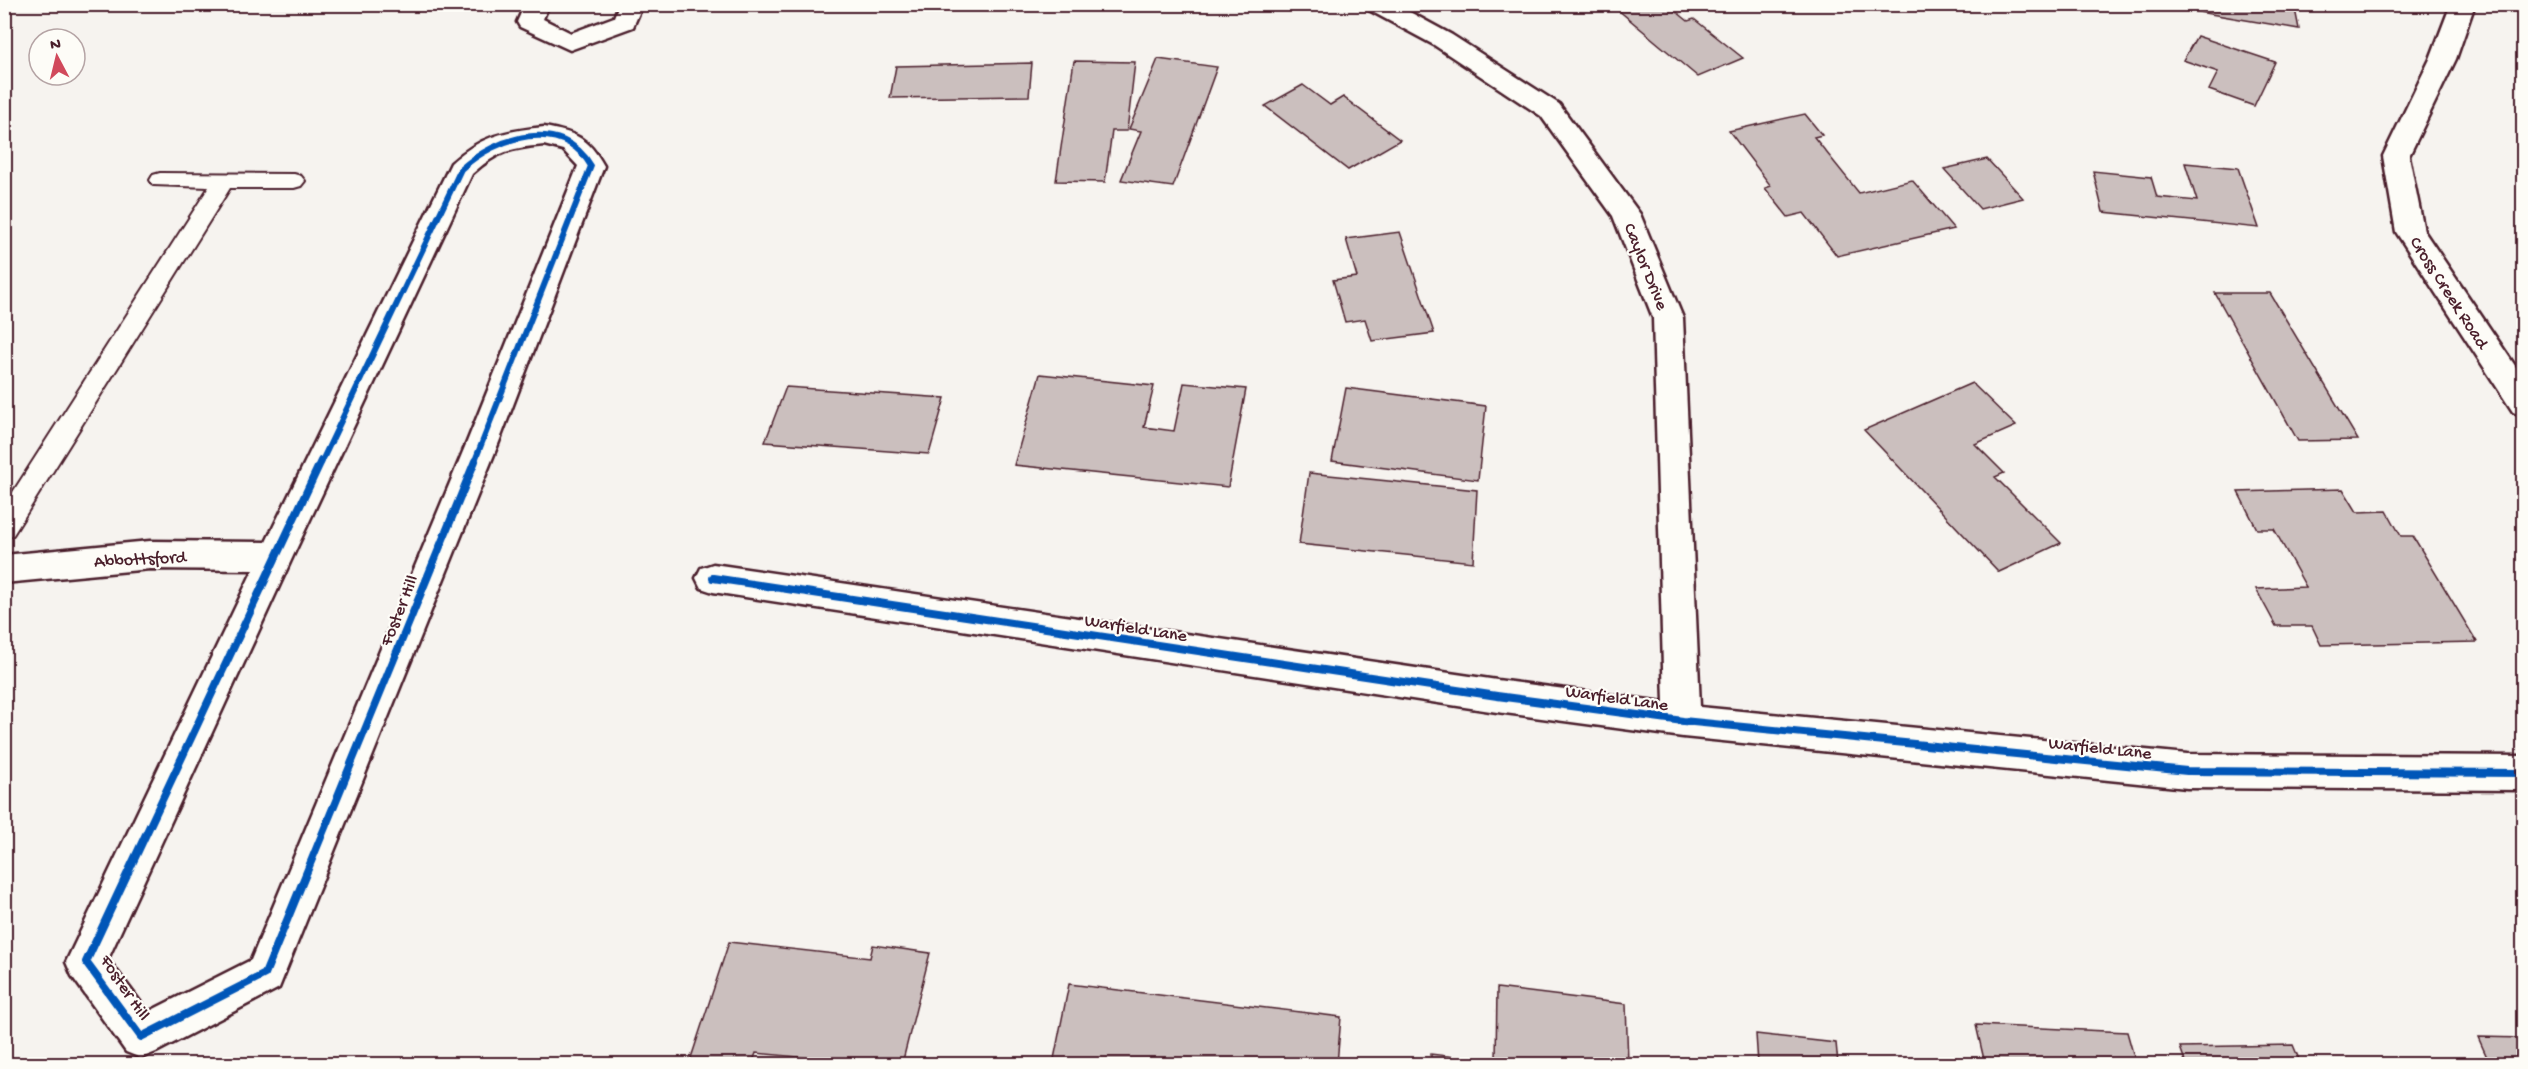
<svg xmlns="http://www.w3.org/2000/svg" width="2528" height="1069" viewBox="0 0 2528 1069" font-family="'Gochi Hand',sans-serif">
<rect width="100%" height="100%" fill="#f6f3ef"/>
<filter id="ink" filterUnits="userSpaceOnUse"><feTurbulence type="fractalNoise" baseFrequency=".0167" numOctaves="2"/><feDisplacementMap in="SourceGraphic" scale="12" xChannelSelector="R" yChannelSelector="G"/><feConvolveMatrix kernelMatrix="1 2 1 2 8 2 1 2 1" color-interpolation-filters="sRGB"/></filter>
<g filter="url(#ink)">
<path fill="#cbbfbe" stroke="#4a1f2b" stroke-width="1.5" d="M1611,4H1667L1688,21L1694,19L1743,58L1698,77Z
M2180,4H2294L2299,29L2181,9Z
M2197,36L2275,62L2254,106L2209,90L2218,72L2183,60Z
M1158,59L1217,67L1173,187L1121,180L1141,131L1129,129Z
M1074,61L1135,62L1127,131H1112L1105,182L1056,181Z
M1032,63L1029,96L890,98L896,66Z
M1303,85L1330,105L1343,97L1400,140L1348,170L1265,106Z
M1805,114L1822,135L1814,137L1859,193L1912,180L1954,229L1837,256L1804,213L1788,217L1765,188L1771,186L1729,131Z
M1987,159L2023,198L1980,209L1944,169Z
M2185,163L2238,168L2259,228L2103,212L2093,171L2151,177L2157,197L2197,201Z
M1400,232L1434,333L1372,341L1365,319L1345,322L1333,280L1357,277L1346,239Z
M2215,293H2270L2358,440L2298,441Z
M1040,374L1154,386L1144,427L1174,431L1184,383L1246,389L1228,487L1014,465Z
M1972,383L2016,426L1975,444L2004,473L1995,477L2061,543L1999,572L1864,430Z
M786,387L945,398L929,454L765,442Z
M1346,388L1486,406L1478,480L1332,461Z
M1309,473L1477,490L1473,562L1299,544Z
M2343,489L2357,512L2387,511L2401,536H2413L2477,642L2321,645L2312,626H2276L2256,589L2306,587L2274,529H2257L2238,492Z
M729,942L870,958L873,945L930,953L902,1064H839L840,1061L756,1053L752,1064H689Z
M1069,984L1341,1017L1337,1064H1053Z
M1497,988L1626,1004L1628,1064H1431V1054L1496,1062Z
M1976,1025L2127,1032L2136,1064H1985Z
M1756,1034L1836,1043L1838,1064H1758Z
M2478,1037L2524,1038V1064H2490Z
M2293,1045L2301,1064H2186L2180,1047Z"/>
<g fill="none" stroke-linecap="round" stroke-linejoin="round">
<g stroke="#4a1f2b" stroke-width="4">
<path id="lane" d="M160,173L294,174L301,176L305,181L301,186L294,188H230L13,535L4,538V506L209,187L153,185L150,180L153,175Z"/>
</g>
<g stroke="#4a1f2b" stroke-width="5">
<path id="street" d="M525,4H549L543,19L571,33L614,17L619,4H643L633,27L570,50L520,27L517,22Z
M1364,4H1395L1452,35L1559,104L1640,214L1683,318L1700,707L2187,754L2524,756V790L2187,788L1683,737L1497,712L713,592L701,588L696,578L701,568L713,564L1497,680L1664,702L1653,318L1613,216L1541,116L1434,45L1367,9Z
M2451,4H2475L2456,59L2409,156L2424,231L2524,379V416L2513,412L2396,232L2383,156L2430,59Z
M544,127C576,133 588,137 604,166L499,442L279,988L156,1052L141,1058L126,1052L72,976L66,962L253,570L150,569L4,583V555L150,541L266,542L451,163C481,136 505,131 544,127ZM544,145L563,150L578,166L467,442L251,960L148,1012L108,959L293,556L472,174C497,151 512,148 544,145Z"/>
</g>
<use href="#lane" fill="#fdfcf7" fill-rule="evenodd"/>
<use href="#street" fill="#fdfcf7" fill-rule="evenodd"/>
<g stroke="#fdfcf7" stroke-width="9">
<path id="cycleway-far1" d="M321,463L461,169C496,137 562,115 591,166L474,463"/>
</g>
<g stroke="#fdfcf7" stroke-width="12">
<path id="cycleway" d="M321,461L86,962L141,1037L265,974L475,461
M713,578L1497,696L1683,721L2187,771L2524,773"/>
</g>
<use href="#cycleway-far1" stroke="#0057b8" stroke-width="6"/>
<use href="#cycleway" stroke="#0057b8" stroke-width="8"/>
</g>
</g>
<g text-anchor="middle" stroke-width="4.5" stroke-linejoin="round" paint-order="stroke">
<g font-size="18" fill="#4a1f2b" stroke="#fdfcf7">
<text transform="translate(1647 266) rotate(68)" y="6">Caylor Drive</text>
<text transform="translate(2450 292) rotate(57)" y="6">Cross Creek Road</text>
<text transform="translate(140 558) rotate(-3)" y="6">Abbottsford</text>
<text transform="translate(398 610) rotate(-68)" y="6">Foster Hill</text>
<text transform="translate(1136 627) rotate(9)" y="6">Warfield Lane</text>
<text transform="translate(1617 697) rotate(8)" y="6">Warfield Lane</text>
<text transform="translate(2100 747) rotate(6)" y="6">Warfield Lane</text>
<text transform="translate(126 987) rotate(56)" y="6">Foster Hill</text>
</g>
</g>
<rect width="2528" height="1069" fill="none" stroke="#fdfcf7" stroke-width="24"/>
<rect x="12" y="12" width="2504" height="1045" fill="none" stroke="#4a1f2b" stroke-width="2" filter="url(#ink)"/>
<g transform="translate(57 57) rotate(353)"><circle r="28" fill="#fdfcf7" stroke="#b5a4a5" stroke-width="1.5"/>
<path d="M0-4.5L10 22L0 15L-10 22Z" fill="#d1495b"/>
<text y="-9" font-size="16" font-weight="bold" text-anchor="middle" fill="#4a1f2b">N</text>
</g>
</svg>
